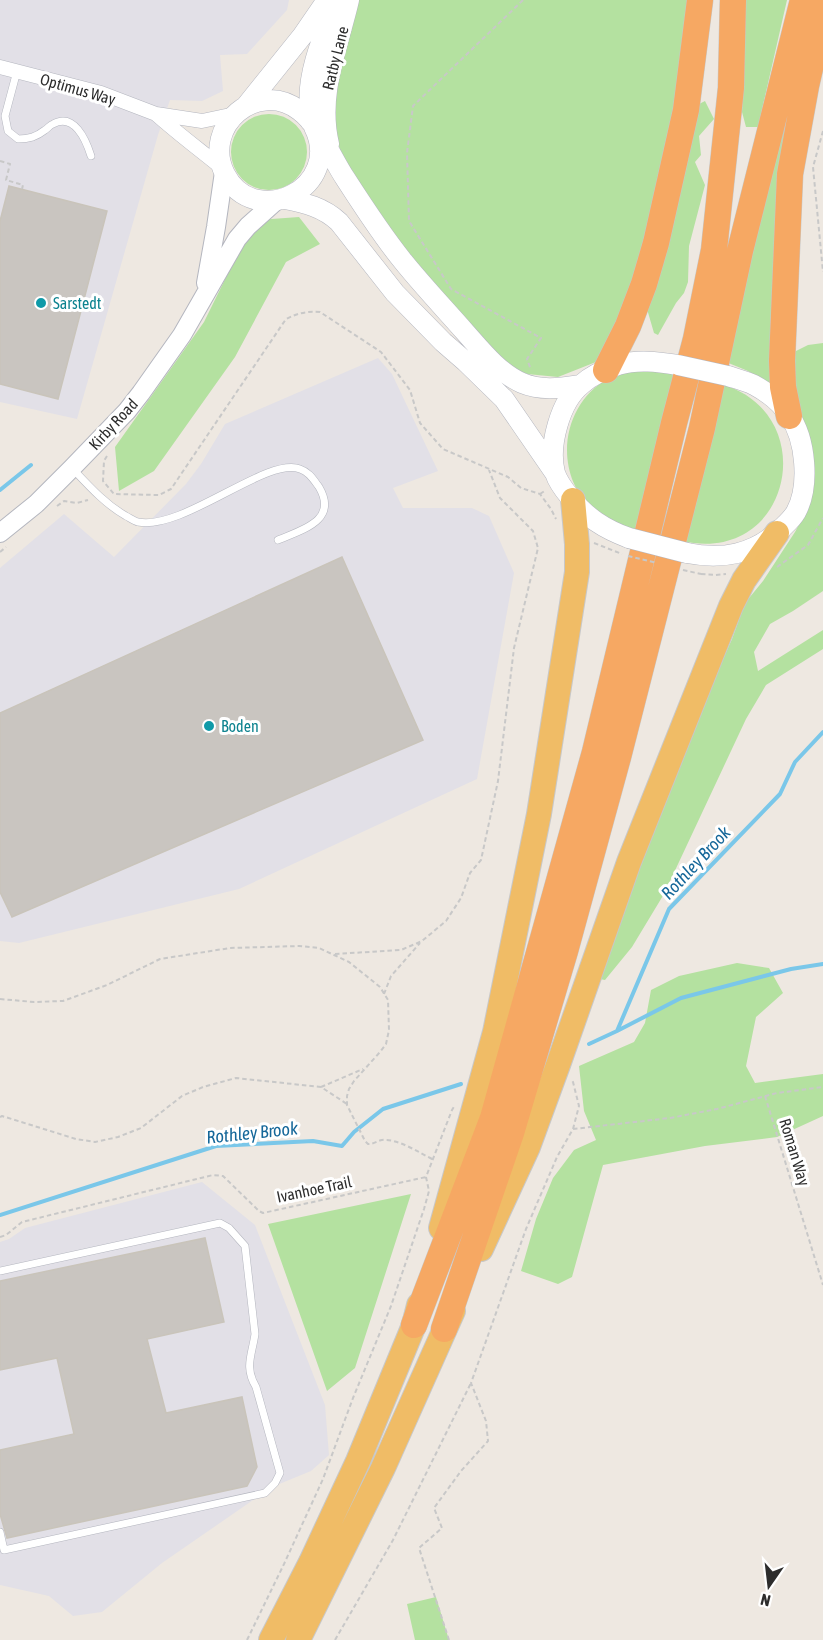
<svg xmlns="http://www.w3.org/2000/svg" width="823" height="1640" viewBox="0 0 823 1640" font-family="'Asap Condensed',sans-serif">
<rect width="100%" height="100%" fill="#eee8e1"/>
<path fill="#e2e0e7" d="M0,0H289L287,10L247,54L220,55L223,91L202,101L170,100L158,135L77,419L0,402Z
M378,358L392,374L438,471L393,488L403,508H472L489,516L514,573L477,779L239,889L19,943L0,941V568L64,514L114,557L186,484L201,464L225,424Z
M202,1182L255,1225L325,1405L329,1455L311,1471L272,1487L162,1563L102,1612L73,1616L49,1596L0,1585V1242L9,1239L25,1228Z"/>
<path fill="#b4e1a0" d="M357,0H691L672,135L641,264L601,360L558,377L527,374L511,367L460,321L346,172L336,135L332,111L336,72Z
M746,0H787L758,127H746L742,112Z
M814,0H819L776,227L770,332V385L748,371L726,362Z
M705,101L714,119L699,136L701,155L695,162L705,185L689,246L688,282L684,293L676,303L658,335L654,333L647,309L695,106Z
M231 152a38 38 0 1 1 76 0a38 38 0 1 1-76 0Z
M299,217L320,244L286,262L235,357L154,471L119,491L115,447L204,322L240,249L258,220Z
M823,343V591L793,611L770,624L754,652L758,671L823,630V649L766,685L746,719L664,894L632,947L605,980L594,978L705,699L732,639L745,603L763,581L795,532L811,502L814,459L796,401L792,353L808,345Z
M644,369L678,374L640,530C625,527 610,523 597,513C552,478 559,405 609,378C620,372 632,371 644,369Z
M721,384C823,413 792,566 682,541Z
M737,963L769,968L783,993L756,1017L746,1066L755,1083L823,1074V1116L777,1137L705,1146L603,1165L572,1277L558,1284L521,1271L536,1219L553,1178L574,1150L596,1140L584,1111L579,1066L634,1042L645,1023L651,990L679,976Z
M411,1194L355,1368L327,1391L268,1224Z
M436,1597L449,1640H415L407,1604Z"/>
<g fill="none" stroke-linecap="round" stroke-linejoin="round">
<path stroke="#7ac7e9" stroke-width="4" d="M0,490L31,465
M617,1031L681,998L791,969L823,964
M589,1044L617,1031L669,909L780,794L795,762L823,732
M0,1215L216,1146L313,1141L342,1146L354,1132L383,1109L461,1084"/>
</g>
<path fill="#c9c5c0" stroke="#c9c4ba" stroke-width="1.5" d="M9,186L107,211L58,399L0,384V221Z
M342,557L423,740L12,917L0,892V713Z
M205,1238L224,1322L147,1339L166,1413L242,1397L257,1467L247,1486L7,1538L0,1514V1450L74,1434L57,1358L0,1370V1281Z"/>
<g fill="none" stroke-linecap="round" stroke-linejoin="round">
<g stroke="#b4b6bf" stroke-width="8">
<path id="service" d="M17,71L5,116L8,131L18,139C29,139 36,137 45,130C48,128 50,125 53,124C74,112 86,140 91,156
M72,468C89,486 105,504 126,516C130,518 134,521 138,522C183,531 267,456 300,469C309,472 313,479 319,487C339,521 301,530 278,540
M0,1271L220,1223L229,1228L245,1246L255,1334C252,1355 244,1367 256,1387L280,1473L275,1483L265,1493L4,1550L0,1532"/>
</g>
<g stroke="#b4b6bf" stroke-width="15">
<path id="minor" d="M0,67L101,93L156,114L202,121L235,114
M156,114C177,133 200,150 222,168"/>
</g>
<g stroke="#b4b6bf" stroke-width="20">
<path id="tertiary" d="M206,283L216,227L224,172
M0,533L36,504L72,468L127,411L141,393L182,335L237,239L248,226L277,200"/>
</g>
<g stroke="#b4b6bf" stroke-width="21">
<path id="secondary" d="M246,106L303,35L327,0
M310,121C310,110 309,99 310,88C313,57 326,27 340,0
M314,127C344,187 255,232 225,174C201,126 258,78 300,111C319,125 332,159 345,178C363,206 381,234 402,260C422,285 444,308 465,332C481,350 499,373 522,383C541,391 560,388 580,385
M329,144C317,94 338,48 349,0
M285,199C305,203 323,207 339,222L395,293L443,342L466,362L504,399L555,473
M629,538C604,529 586,517 570,497C564,490 558,482 555,473C548,446 560,401 582,384C592,375 606,369 618,365C638,359 658,362 678,365
M687,553C722,560 753,555 781,529C786,524 792,519 796,512C810,486 806,439 789,415C781,403 767,392 754,385C746,381 737,379 728,376"/>
</g>
<g stroke="#c8c8c8" stroke-width="26">
<path id="trunk" d="M441,1228L495,1032L539,814L577,572V544L573,500
M481,1249L528,1147L558,1065L629,862L731,606L744,580L777,533
M271,1640L311,1562L358,1461L414,1325L419,1305
M298,1640L383,1468L453,1311"/>
</g>
<g stroke="#c8c8c8" stroke-width="27">
<path id="motorway" d="M606,370L628,326L644,284L656,243L686,110L700,0
M789,416L783,387L782,361L790,174L806,86L823,11
M414,1325L493,1118L595,752L674,423L696,339L714,250L731,88L733,0
M444,1329L511,1133L565,951L618,757L702,428L740,251L803,0"/>
</g>
<path stroke="#c8c8c8" stroke-width="2" stroke-dasharray="4.5 3" stroke-linecap="butt" d="M523,0L413,106L407,153L409,221L451,289L541,338L527,359L531,370
M823,131L813,167L823,272
M0,161L10,164L6,180L23,185L22,189
M107,456L104,461L103,481L114,494L159,495L171,489L286,319C298,313 307,311 320,312L381,352L410,390L420,423L443,449L508,477L521,488L540,494L551,509L556,519
M540,494L546,490
M57,506L64,501L77,503L88,500
M594,543L622,554
M0,552L6,547
M777,567L808,545L823,518
M701,574L715,575L726,574
M335,954L401,950L422,941L446,921L461,898L470,873L481,860L498,781L514,648L538,548L533,531L500,498L489,470
M384,994L391,976L420,943
M0,999L34,1002L63,1001L107,985L160,959L230,948L299,946L319,948L349,962L380,987L388,1000L389,1030L386,1044L380,1052L354,1081L349,1089L347,1096V1105L365,1141L368,1144C374,1144 377,1141 382,1140C397,1138 420,1153 432,1159
M321,1087L363,1069
M765,1096L823,1285
M0,1117L2,1116L76,1139L95,1142L118,1137L141,1128L182,1096L203,1087L236,1078L321,1087L347,1104
M573,1129L670,1118L717,1109L777,1093L823,1087
M0,1237L6,1235L22,1222L213,1175L223,1176L259,1211L263,1213L426,1177
M247,1640L284,1564L323,1479L353,1398L391,1306L424,1209L429,1191L426,1177L452,1110L455,1105
M335,1640L393,1540L471,1383
M449,1640L419,1548L442,1528L434,1508L461,1471L488,1441L486,1421L471,1383L526,1229L557,1157L573,1129L579,1106L573,1082L571,1080"/>
<use href="#service" stroke="#fff" stroke-width="7"/>
<use href="#minor" stroke="#fff" stroke-width="14"/>
<use href="#tertiary" stroke="#fff" stroke-width="18"/>
<use href="#secondary" stroke="#fff" stroke-width="20"/>
<use href="#trunk" stroke="#f0bc66" stroke-width="24"/>
<use href="#motorway" stroke="#f6a863" stroke-width="26"/>
<g stroke="#b4b6bf" stroke-width="21" stroke-linecap="butt">
<path id="secondary-bridge" d="M678,365L728,376
M629,538L687,553"/>
</g>
<path stroke="#c8c8c8" stroke-width="2" stroke-dasharray="4.5 3" stroke-linecap="butt" d="M628,556L657,563
M683,570L701,574"/>
<use href="#secondary-bridge" stroke="#fff" stroke-width="20"/>
</g>
<g fill="#0f9aa8" stroke="#fff" stroke-width="2">
<circle cx="41" cy="303" r="6"/>
<circle cx="209" cy="726" r="6"/>
</g>
<g text-anchor="middle" stroke-width="6" stroke-linejoin="round" paint-order="stroke">
<g font-size="16" fill="#2d2d2d" stroke="#fff">
<text transform="translate(335 58) rotate(-76)" y="6">Ratby Lane</text>
<text transform="translate(78 89) rotate(16)" y="6">Optimus Way</text>
<text transform="translate(113 424) rotate(-47)" y="6">Kirby Road</text>
<text transform="translate(795 1152) rotate(73)" y="6">Roman Way</text>
<text transform="translate(314 1189) rotate(-12)" y="6">Ivanhoe Trail</text>
</g>
<g font-size="16" fill="#0d838f" stroke="#fff" text-anchor="start">
<text x="53" y="309">Sarstedt</text>
<text x="221" y="732">Boden</text>
</g>
<g font-size="18" font-style="italic" fill="#156799" stroke="#fff">
<text transform="translate(696 863) rotate(-47)" y="6">Rothley Brook</text>
<text transform="translate(252 1133) rotate(-6)" y="6">Rothley Brook</text>
</g>
</g>
<g transform="translate(769 1586) rotate(194)" stroke="#ffffff" stroke-width="4.5" paint-order="stroke">
<path d="M0-4.5L10 22L0 15L-10 22Z" fill="#2d2d2d"/>
<text y="-9" font-size="16" font-weight="bold" text-anchor="middle" fill="#2d2d2d">N</text>
</g>
</svg>
